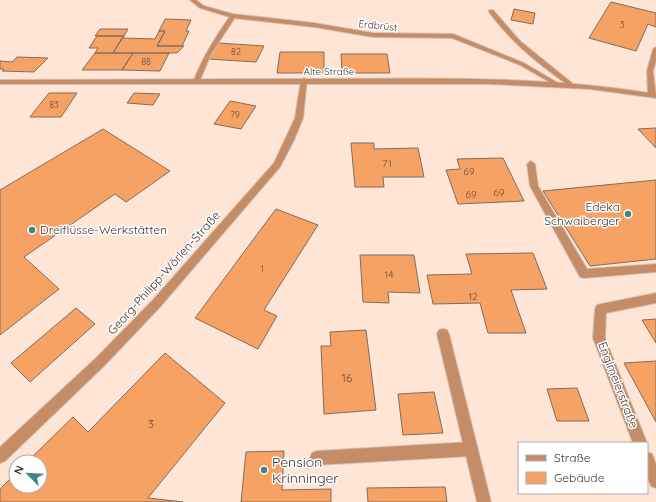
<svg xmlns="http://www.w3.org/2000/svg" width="656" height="502" viewBox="0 0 656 502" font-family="Quicksand,sans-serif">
<rect width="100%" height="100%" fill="#fee5d6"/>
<path fill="#f7a265" stroke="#816c5e" d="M611,2L656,13V27L648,24L636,51L589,38Z
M514,9L535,13L533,24L511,20Z
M165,19L191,20L186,31H189L182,46H157L165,31H159Z
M100,29H128L124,36H95Z
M159,31H165L157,46H184L177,53H113L122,38L155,39Z
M97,36H124L113,53H95L98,48H89Z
M218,43L264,46L256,62L208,59Z
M280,52H324V73H277Z
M95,53H133L122,70H82Z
M133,53H169L160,71L122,70Z
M341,54H387L390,73H342Z
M17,57L48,58L34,72L2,71L4,69H0V61L12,62Z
M49,93H77L61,117H30Z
M134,93L160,94L153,105L127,103Z
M230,101L256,106L241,129L214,124Z
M656,128V148L638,129Z
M103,129L170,171L126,202L115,194L24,257L59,289L0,335V190Z
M351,143H374V149L418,148L424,177H383L384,187H355Z
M503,158L524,201L458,204L446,170L460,169L457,159Z
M656,180V259L590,266L543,191Z
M276,209L318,225L264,310L277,316L258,349L195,318Z
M533,253L547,289L511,290L526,333H488L480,303L433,304L427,275L472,274L466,254Z
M360,255H414L420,293L388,292L389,303L363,302Z
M76,308L95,324L30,382L11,363Z
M656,319V343L642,320Z
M366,330L376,410L324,414L321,346H331L330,332Z
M165,353L225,403L148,498L183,502H0V489L16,473V486H40V462H27L73,417L88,432Z
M656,361V422L624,363Z
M577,388L589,421H557L547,389Z
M434,392L443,433L403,435L398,394Z
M284,451L282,490L331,489V502H241L246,452Z
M445,487L447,502H368L367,488Z"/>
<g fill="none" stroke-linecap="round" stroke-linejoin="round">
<g stroke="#d7c1b4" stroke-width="2">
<path id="service" d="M231,15L236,16L211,54L200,80L195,81L194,80C203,56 216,36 231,15Z
M531,161L535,164L538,186L587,269L656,264V272L584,278L580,277L530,186L527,164Z
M656,293V303L606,313L605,338L647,443H633L593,338L595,309L597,305L601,304Z
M471,442L476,444L478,449L476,454L471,456L317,465L312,463L310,458L312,453L317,451Z
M647,452L652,454L656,464V488L651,486L647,476Z"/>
</g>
<g stroke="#d7c1b4" stroke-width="2">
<path id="minor" d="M190,0H196L204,6L233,14L314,23L373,33L453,34L524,63L558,83L553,84L520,65L452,38L373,37L314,27L233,18L200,8Z
M489,10H493L520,41L572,83V85H568C538,64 511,42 489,12Z
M656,47V61L653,71L656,95L652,97L648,95L647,71L653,49Z
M304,78L307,80L303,118L294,140L280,167L160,307L104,366L5,461L0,463V447L96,358L152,301L274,163L295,118L301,80Z
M443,329L447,330L449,334L491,502H477L437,334L439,330Z"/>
</g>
<g stroke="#d7c1b4" stroke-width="2">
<path id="tertiary" d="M289,79C412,79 535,74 656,94V98L589,89L488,84H0V80Z"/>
</g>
<use href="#service" fill="#c48d68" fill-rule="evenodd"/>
<use href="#minor" fill="#c48d68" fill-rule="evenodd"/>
<use href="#tertiary" fill="#c48d68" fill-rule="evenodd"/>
</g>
<g fill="#3e868c" stroke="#fff" stroke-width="1.5">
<circle cx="628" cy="214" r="4"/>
<circle cx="32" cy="230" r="4"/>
<circle cx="264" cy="470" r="4"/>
</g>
<g text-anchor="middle" stroke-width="3" stroke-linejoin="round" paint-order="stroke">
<g font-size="9" fill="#684c39">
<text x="622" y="28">3</text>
<text x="236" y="55">82</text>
<text x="146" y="65">88</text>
<text x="54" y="108">83</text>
<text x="235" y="118">79</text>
</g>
<g font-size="10" fill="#39302a" stroke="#fff">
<text transform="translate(378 25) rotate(6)" y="4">Erdbrüst</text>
<text x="329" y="75">Alte Straße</text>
</g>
<g font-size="10" fill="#684c39">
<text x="387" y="167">71</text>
<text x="469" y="175">69</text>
<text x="499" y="196">69</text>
<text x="471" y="198">69</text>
<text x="262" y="272">1</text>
<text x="389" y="278">14</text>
<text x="473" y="300">12</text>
</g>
<g font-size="12" fill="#39302a" stroke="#fff" text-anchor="end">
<text x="620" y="211">Edeka<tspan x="620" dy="14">Schwaiberger</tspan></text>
<text x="40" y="234" text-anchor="start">Dreiflüsse-Werkstätten</text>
</g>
<g font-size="12" fill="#39302a" stroke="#fff">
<text transform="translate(164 273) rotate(-48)" y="4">Georg-Philipp-Wörlen-Straße</text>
<text transform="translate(618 385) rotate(69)" y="4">Englmeierstraße</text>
</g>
<g font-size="12" fill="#684c39">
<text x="347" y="382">16</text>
<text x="151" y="428">3</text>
</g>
<g font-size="14" fill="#39302a" stroke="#fff" text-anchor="start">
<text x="272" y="467">Pension<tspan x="272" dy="16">Krinninger</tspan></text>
</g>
</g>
<rect x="518" y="442" width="130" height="52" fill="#ffffff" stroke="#b0acaa"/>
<rect x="526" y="455" width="20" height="6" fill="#c48d68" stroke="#b0acaa"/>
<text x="554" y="462" font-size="12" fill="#39302a">Straße</text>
<rect x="526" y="472" width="20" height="12" fill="#f7a265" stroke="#b0acaa"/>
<text x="554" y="482" font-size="12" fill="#39302a">Gebäude</text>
<g transform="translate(28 474) rotate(294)"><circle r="19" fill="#ffffff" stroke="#b0acaa"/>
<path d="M0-3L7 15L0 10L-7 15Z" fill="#3e868c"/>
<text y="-6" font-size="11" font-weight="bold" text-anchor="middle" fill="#39302a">N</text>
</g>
</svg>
